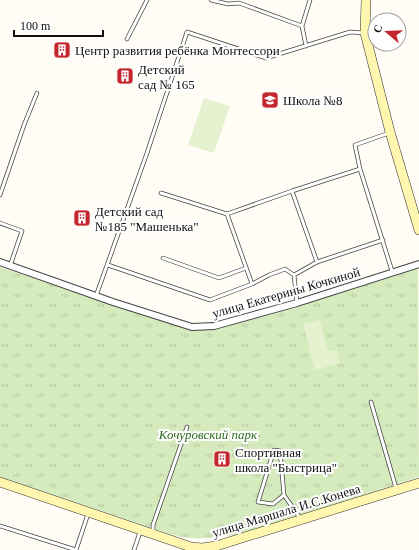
<svg xmlns="http://www.w3.org/2000/svg" width="419" height="550" viewBox="0 0 419 550" font-family="'Times New Roman',serif">
<defs>
<pattern id="park-tufts" width="24" height="20" patternUnits="userSpaceOnUse"><rect width="24" height="20" fill="#d5ebbd"/><path d="M3 7l-1-3M5 7V3M7 7l1-3M15 17l-1-3M17 17v-4M19 17l1-3" fill="none" stroke="#b6c8a1"/></pattern>
</defs>
<rect width="100%" height="100%" fill="#fffdf5"/>
<path fill="url(#park-tufts)" d="M0,267L191,330L212,328L297,307L418,267L419,477C382,489 346,501 309,512C266,526 222,545 176,536L0,477Z"/>
<path fill="#e6f2cf" d="M204,98L230,106L214,153L188,145Z
M320,320L328,352L337,350L340,363L315,370L303,324Z"/>
<g fill="none" stroke-linecap="round" stroke-linejoin="round">
<g stroke="#444" stroke-width="4.5">
<path id="service" d="M211,0L228,4L239,3L302,26
M127,39L147,0
M306,46L302,26L310,0
M389,133L355,145L360,169L392,271
M292,191L317,262
M161,193L227,214L292,191L360,169
M0,195L24,125L37,93
M227,214L252,284
M0,223L22,231L10,266
M163,258L219,278L246,268
M108,265L210,300L252,284L269,275L285,269L294,275L317,262L383,240
M294,275L297,303
M96,296L147,153L187,32L266,58L350,32L364,33
M371,402L396,488
M284,495L273,504L258,502L274,450L280,451L284,495L300,518
M0,526L76,550
M153,533V525L187,427
M76,550L88,514
M134,550L140,532"/>
</g>
<g stroke="#444" stroke-width="8">
<path id="minor" d="M0,262L113,302L192,327L214,326L297,303L419,264"/>
</g>
<g stroke="#333" stroke-width="10">
<path id="secondary" d="M366,0L365,33L390,132L419,230
M0,482L191,547L202,548L216,546L419,483"/>
</g>
<use href="#service" stroke="#fff" stroke-width="3"/>
<use href="#minor" stroke="#fff" stroke-width="6"/>
<use href="#secondary" stroke="#fff6b0" stroke-width="9"/>
</g>
<defs>
<g id="building-square" transform="scale(0.9)"><rect x="-9" y="-9" width="18" height="18" rx="4" fill="#c4262e" stroke="#fff"/><path d="M-4-6H4V6H1V3H-1V6H-4ZM-2.5-4.3h1.7v1.8h-1.7ZM.8-4.3h1.7v1.8H.8ZM-2.5-1h1.7V.8h-1.7ZM.8-1h1.7V.8H.8Z" fill="#fff"/></g>
<g id="school-square" transform="scale(0.9)"><rect x="-9" y="-9" width="18" height="18" rx="4" fill="#c4262e" stroke="#fff"/><path d="M0-5L7-2L0 1L-7-2ZM-4 1L0 2.5L4 1V4Q0 6-4 4Z" fill="#fff"/></g>
</defs>
<g fill-rule="evenodd">
<use href="#building-square" x="62" y="50"/>
<use href="#building-square" x="125" y="76"/>
<use href="#school-square" x="270" y="100"/>
<use href="#building-square" x="82" y="218"/>
<use href="#building-square" x="222" y="459"/>
</g>
<g text-anchor="middle" stroke-width="4" stroke-linejoin="round" paint-order="stroke">
<g font-size="13" fill="#111" stroke="#fff" text-anchor="start">
<text x="75" y="55">Центр развития ребёнка Монтессори</text>
<text x="138" y="74">Детский<tspan x="138" dy="15">сад № 165</tspan></text>
<text x="283" y="105">Школа №8</text>
<text x="95" y="216">Детский сад<tspan x="95" dy="15">№185 "Машенька"</tspan></text>
<text x="235" y="457">Спортивная<tspan x="235" dy="15">школа "Быстрица"</tspan></text>
</g>
<g font-size="13" fill="#111" stroke="#fff">
<text transform="translate(286 292) rotate(-16)" y="5">улица Екатерины Кочкиной</text>
<text transform="translate(286 510) rotate(-17)" y="5">улица Маршала И.С.Конева</text>
</g>
<g font-size="13" font-style="italic" fill="#2f6b1f" stroke="#fff">
<text x="208" y="439">Кочуровский парк</text>
</g>
</g>
<g transform="translate(387 32) rotate(289)"><circle r="19" fill="#ffffff" stroke="#a0a0a0"/>
<path d="M0-3L7 15L0 10L-7 15Z" fill="#c4262e"/>
<text y="-6" font-size="11" font-weight="bold" text-anchor="middle" fill="#111111">С</text>
</g>
<path d="M14 30v6h89v-6" fill="none" stroke="#111111" stroke-width="2"/>
<text x="20" y="30" font-size="12" fill="#111111" stroke="#ffffff" stroke-width="3" paint-order="stroke">100 m</text>
</svg>
